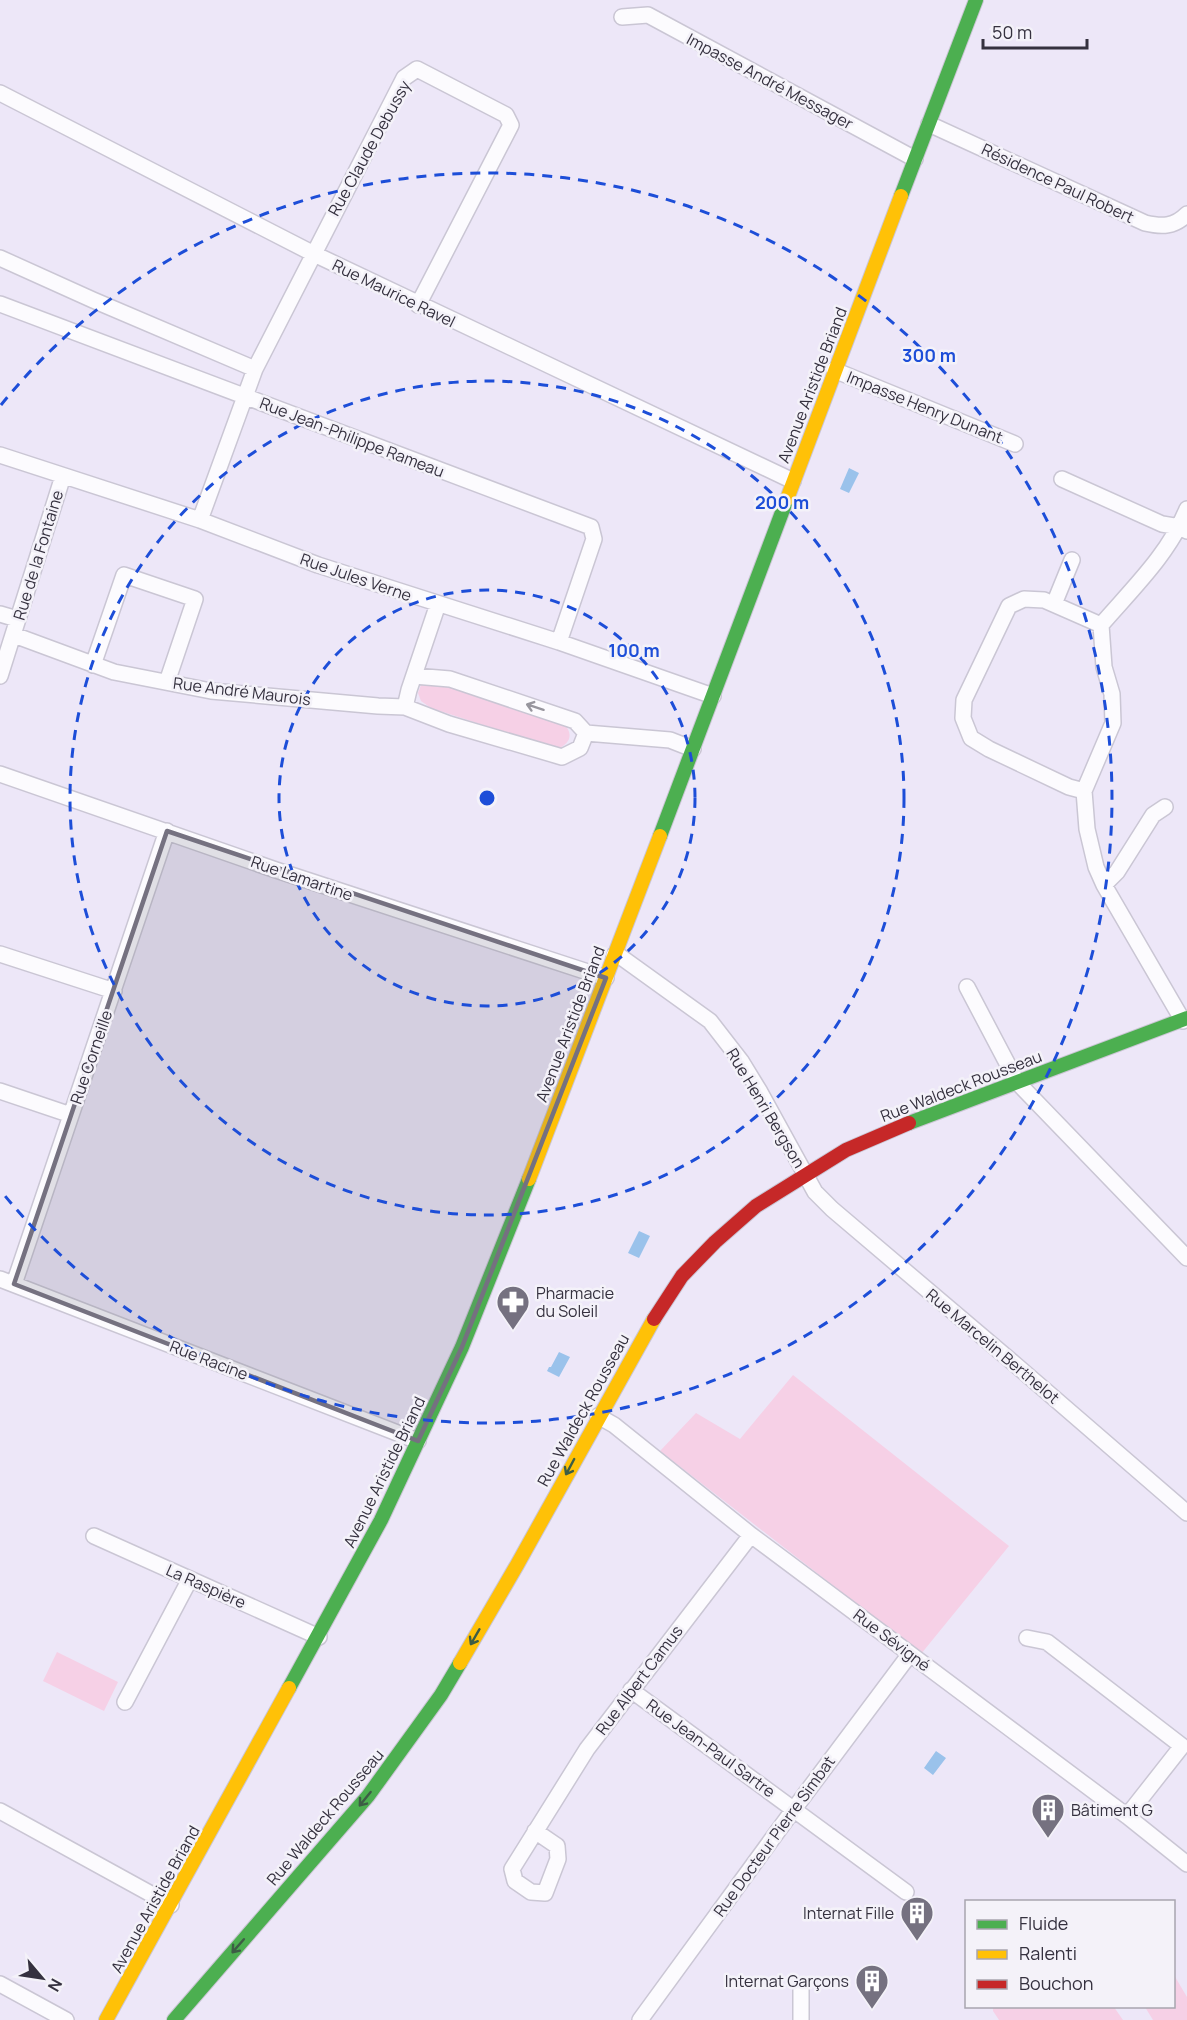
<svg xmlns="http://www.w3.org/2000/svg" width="1187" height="2020" viewBox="0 0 1187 2020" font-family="Manrope,sans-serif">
<rect width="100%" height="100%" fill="#ede7f8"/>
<path fill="#f6d0e6" d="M430,680L564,724C574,734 570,744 557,749L431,708L421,701L418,693L421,685Z
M793,1375L1009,1546L921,1654L660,1451L696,1413L740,1439Z
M57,1652L118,1682L104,1711L43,1681Z
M1174,1975L1187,1997V2020H1153L1145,2007L1174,2006Z
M993,2007H1114L1123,2020H999L993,2011Z"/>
<path fill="#9ac2eb" d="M849,468L859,473L849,493L840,489Z
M639,1231L650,1236L639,1258L628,1253Z
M559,1352L570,1357L559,1377L547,1371L549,1367H551Z
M936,1751L946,1758L933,1775L924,1768Z"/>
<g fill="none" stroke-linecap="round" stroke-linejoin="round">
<g stroke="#cac6d4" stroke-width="18">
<path id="street" d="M622,17L648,15L915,159
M0,93L312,253L793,481
M929,124L1145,223C1162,227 1174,227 1187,214
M0,258L93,300L255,369
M0,304L591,527L594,539L559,642
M834,370L1015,444
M0,455L200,520L318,565L559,642L713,696
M1062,479L1162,524L1180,527L1187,531
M200,520L255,369L404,78L417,69L506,115L511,125L418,305
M1054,604L1072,560
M0,614L17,619
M14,635L114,672L211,691L378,706L405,707L409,690L438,604
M93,665L124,575L195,599L167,682
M0,676L63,476
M414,676L450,679L575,721L586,733
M405,707L449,724L562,757L580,748L586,733L670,740L693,749
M0,774L276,870L606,978
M1084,791L1069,787L989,749L971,738L963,718L964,700L1009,606L1024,599L1044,600L1101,625
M1104,885L1117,872L1153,815L1165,807
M0,954L114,991
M614,955L621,957L710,1021L741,1061L760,1092L815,1192L832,1209L1017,1366L1187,1513
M967,987L1017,1082L1187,1258
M1183,1021L1104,885L1096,867L1087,829L1084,791L1113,723L1112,694L1104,667L1101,625C1132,589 1169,554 1187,509
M0,1091L71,1115
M0,1279L418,1441
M14,1284L167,831
M598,1416L614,1425L751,1535L1127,1816L1187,1864
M94,1536L319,1637
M1027,1638L1047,1642L1182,1746L1127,1816
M631,1690L906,1892
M125,1702L190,1579
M0,1811L171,1905
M535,1831L557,1846L558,1859L545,1893L531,1892L515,1881L512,1869L587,1749L751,1535
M0,1984L66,2020
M801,1988V2020
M640,2020L794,1809L910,1654"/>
</g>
<g stroke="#cac6d4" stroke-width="16">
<path id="fast" d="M901,196L976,0
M660,836L787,499
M909,1123L1187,1018
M289,1688L381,1520L462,1347L529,1179
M174,2020L368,1796L441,1695L460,1663"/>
</g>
<g stroke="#cac6d4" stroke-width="16">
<path id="slow" d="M787,499L901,196
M529,1179L660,836
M460,1663L517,1565L654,1319
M106,2020L289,1688"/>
</g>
<g stroke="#cac6d4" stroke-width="16">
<path id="jam" d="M654,1319L682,1276L715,1242L756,1206L846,1150L909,1123"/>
</g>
<use href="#street" stroke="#fcfbfe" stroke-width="15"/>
<use href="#fast" stroke="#4caf50" stroke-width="14"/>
<use href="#slow" stroke="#ffc107" stroke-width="14"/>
<use href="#jam" stroke="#c62828" stroke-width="14"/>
</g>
<defs><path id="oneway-shaft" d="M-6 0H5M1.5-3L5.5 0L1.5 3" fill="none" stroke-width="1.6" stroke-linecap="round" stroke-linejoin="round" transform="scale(1.5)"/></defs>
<use stroke="#98969e" href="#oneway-shaft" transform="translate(535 707) rotate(-162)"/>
<g stroke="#3d5d45">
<use href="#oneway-shaft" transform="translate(570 1467) rotate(118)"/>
<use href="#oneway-shaft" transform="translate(475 1637) rotate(120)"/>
<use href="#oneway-shaft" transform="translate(365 1799) rotate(129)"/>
<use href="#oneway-shaft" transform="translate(238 1946) rotate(131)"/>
</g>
<path fill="#757180" fill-opacity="0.2" stroke="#757180" stroke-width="4.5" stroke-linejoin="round" d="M167,831L606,978L462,1347L418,1441L14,1284Z"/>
<g fill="none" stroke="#1d4ed8" stroke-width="3" stroke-dasharray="10 8">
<circle cx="487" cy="798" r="208"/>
<circle cx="487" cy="798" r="417"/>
<path d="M1 405A625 625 0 1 1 1 1191"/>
</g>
<defs>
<g id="pharmacy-pin" transform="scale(1.725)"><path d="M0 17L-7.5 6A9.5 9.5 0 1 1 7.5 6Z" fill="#757180" stroke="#f4f2f9"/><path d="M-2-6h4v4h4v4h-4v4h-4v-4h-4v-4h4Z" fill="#fff"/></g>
<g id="building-pin" transform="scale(1.725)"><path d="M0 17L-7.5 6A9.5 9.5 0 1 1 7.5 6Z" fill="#757180" stroke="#f4f2f9"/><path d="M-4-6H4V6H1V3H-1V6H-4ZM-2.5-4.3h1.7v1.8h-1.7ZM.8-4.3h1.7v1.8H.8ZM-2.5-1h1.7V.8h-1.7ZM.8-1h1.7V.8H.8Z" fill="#fff"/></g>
</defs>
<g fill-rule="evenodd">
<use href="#pharmacy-pin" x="513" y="1302"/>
<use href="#building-pin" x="1048" y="1810"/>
<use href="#building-pin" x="917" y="1913"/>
<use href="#building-pin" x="872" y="1981"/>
</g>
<g text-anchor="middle" stroke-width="5" stroke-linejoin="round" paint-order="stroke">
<g font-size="16" fill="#35313f" stroke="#f4f2f9">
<text transform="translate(770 81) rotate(28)" y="6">Impasse André Messager</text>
<text transform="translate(369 148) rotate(-61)" y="6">Rue Claude Debussy</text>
<text transform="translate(1058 183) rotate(25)" y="6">Résidence Paul Robert</text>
<text transform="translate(394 293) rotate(26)" y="6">Rue Maurice Ravel</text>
<text transform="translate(812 385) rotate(-69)" y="6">Avenue Aristide Briand</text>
<text transform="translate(925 407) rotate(22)" y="6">Impasse Henry Dunant</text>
<text transform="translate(352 437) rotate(21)" y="6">Rue Jean-Philippe Rameau</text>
<text transform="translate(38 555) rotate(-73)" y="6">Rue de la Fontaine</text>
<text transform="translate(356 577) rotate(19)" y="6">Rue Jules Verne</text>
<text transform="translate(242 691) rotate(7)" y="6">Rue André Maurois</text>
<text transform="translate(302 878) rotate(19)" y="6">Rue Lamartine</text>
<text transform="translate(570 1024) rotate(-69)" y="6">Avenue Aristide Briand</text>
<text transform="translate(91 1057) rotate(-71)" y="6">Rue Corneille</text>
<text transform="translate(961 1086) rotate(-21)" y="6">Rue Waldeck Rousseau</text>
<text transform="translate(766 1108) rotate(59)" y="6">Rue Henri Bergson</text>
<text transform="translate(993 1346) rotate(40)" y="6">Rue Marcelin Berthelot</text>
<text transform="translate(209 1360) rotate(21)" y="6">Rue Racine</text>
<text transform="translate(583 1410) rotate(-61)" y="6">Rue Waldeck Rousseau</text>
<text transform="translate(384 1472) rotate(-64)" y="6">Avenue Aristide Briand</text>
<text transform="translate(206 1586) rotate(24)" y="6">La Raspière</text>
<text transform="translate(892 1640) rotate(37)" y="6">Rue Sévigné</text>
<text transform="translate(639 1680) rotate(-53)" y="6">Rue Albert Camus</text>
<text transform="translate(711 1748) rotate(36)" y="6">Rue Jean-Paul Sartre</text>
<text transform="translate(325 1817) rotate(-50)" y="6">Rue Waldeck Rousseau</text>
<text transform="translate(774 1836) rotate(-54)" y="6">Rue Docteur Pierre Simbat</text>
<text transform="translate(155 1899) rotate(-61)" y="6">Avenue Aristide Briand</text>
</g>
<g font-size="16" fill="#35313f" stroke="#f4f2f9" text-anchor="start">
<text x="536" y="1299">Pharmacie<tspan x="536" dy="18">du Soleil</tspan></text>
<text x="1071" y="1816">Bâtiment G</text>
<text x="894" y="1919" text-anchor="end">Internat Fille</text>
<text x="849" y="1987" text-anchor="end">Internat Garçons</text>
</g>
</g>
<circle cx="487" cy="798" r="9" fill="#1d4ed8" stroke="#f4f2f9" stroke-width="3"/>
<g font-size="18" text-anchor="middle" font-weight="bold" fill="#1d4ed8" stroke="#f4f2f9" stroke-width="5" stroke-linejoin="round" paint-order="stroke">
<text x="929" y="362">300 m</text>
<text x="782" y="509">200 m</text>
<text x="634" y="657">100 m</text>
</g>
<rect x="965" y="1900" width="210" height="108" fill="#f4f2f9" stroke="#a8a5af" stroke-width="1.5"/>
<rect x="977" y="1920" width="30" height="9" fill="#4caf50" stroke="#a8a5af" stroke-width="1.5"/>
<text x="1019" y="1930" font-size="18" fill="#35313f">Fluide</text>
<rect x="977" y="1950" width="30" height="9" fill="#ffc107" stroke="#a8a5af" stroke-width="1.5"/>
<text x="1019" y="1960" font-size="18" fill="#35313f">Ralenti</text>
<rect x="977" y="1980" width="30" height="9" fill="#c62828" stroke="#a8a5af" stroke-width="1.5"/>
<text x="1019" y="1990" font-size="18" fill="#35313f">Bouchon</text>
<g transform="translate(42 1978) rotate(119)" stroke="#f4f2f9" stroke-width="4.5" paint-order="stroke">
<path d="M0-4.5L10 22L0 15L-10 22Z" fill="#35313f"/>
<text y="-9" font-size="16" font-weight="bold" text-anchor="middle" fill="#35313f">N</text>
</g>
<path d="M983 39v9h104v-9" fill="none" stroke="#35313f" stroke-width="3"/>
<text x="992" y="39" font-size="18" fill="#35313f" stroke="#f4f2f9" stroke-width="4.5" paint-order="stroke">50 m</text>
</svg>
